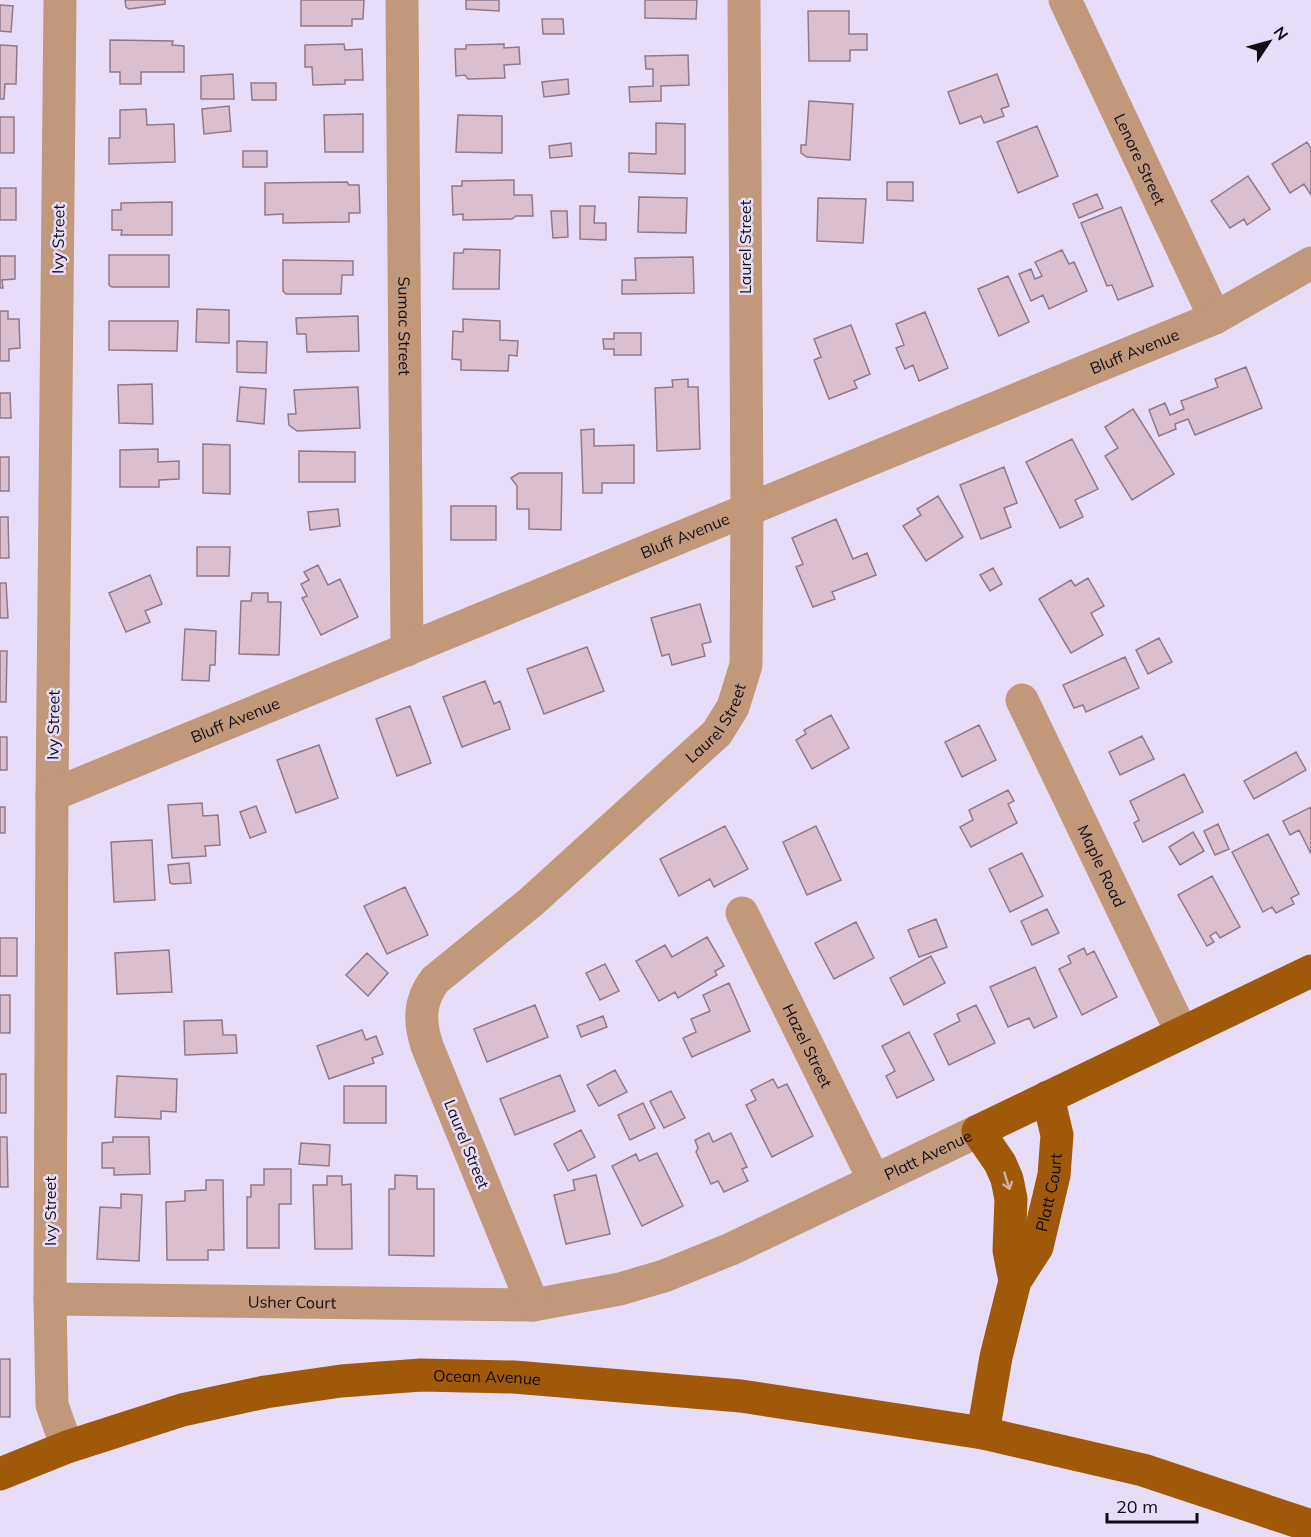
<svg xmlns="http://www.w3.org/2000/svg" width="1311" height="1537" viewBox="0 0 1311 1537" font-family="Mulish,sans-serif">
<rect width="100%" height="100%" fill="#e8ddf8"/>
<path fill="#dabfcf" stroke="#927988" stroke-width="1.5" d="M125,0H165V4L129,9L126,7Z
M301,0H364L363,19H352V26H301Z
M466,0H499V11L466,9Z
M645,0H697L696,19L645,18Z
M0,5L13,6L11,32L0,31Z
M808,11H849V34H867V50H850V61H809Z
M542,19H563L564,34H543Z
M110,40L173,41L172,45L184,46V72H141V84H120V72H110Z
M344,44L345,50L362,49L363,80H345V84L313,85L312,67H305V45Z
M504,44V48L519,47L520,64L504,65L505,78L468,79L465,75L456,76L455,49H466V45Z
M0,45L17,46L16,84H5L4,99H0Z
M688,55L689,85L661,86V101L630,102L629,87L653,86V69H646L645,56Z
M233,74L234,99H201V76Z
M997,74L1009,106L1001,109L1004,116L984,123L981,116L960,124L948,92Z
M568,79L569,94L544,97L542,82Z
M251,83H276V100H252Z
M809,101L853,104L850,160L807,157L801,153V145H806Z
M229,106L231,131L204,134L202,109Z
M146,109L147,125L174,124L175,162L109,164V138H120V110Z
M363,114V152H325L324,115Z
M458,115L502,116V153L456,152Z
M0,117H14V153H0Z
M656,123L685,124V174L629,172V153L656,154Z
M1037,126L1058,176L1018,193L997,142Z
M1307,142L1311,149V195L1304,184L1290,193L1272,164Z
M571,143L572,156L550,158L549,146Z
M243,151H267V167H243Z
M1248,176L1270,209L1247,225L1244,219L1230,228L1211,201Z
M514,180V195H532L533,216H516L512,219L463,220V214L453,215L452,186H462V181Z
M347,182L349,185H359L360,213H349V222L283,223V214L265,215V183Z
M887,182H913V201L887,200Z
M0,188H16V220H0Z
M1097,194L1103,208L1079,218L1073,204Z
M639,197L687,198L686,233L638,232Z
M818,198L866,199L863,243L817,241Z
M172,202V235H121L122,230H112V210H121V203Z
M580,206H595L594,223H606V240L580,239Z
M1121,207L1153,286L1118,300L1112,285L1107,286L1081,223Z
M551,211H567L568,237L553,238Z
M464,249L500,250L499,289H453L454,253H463Z
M1062,250L1069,264L1074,262L1087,291L1049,309L1043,295L1031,301L1019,274L1031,269L1035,279L1042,276L1035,262Z
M109,255H169V287H112L109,285Z
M0,256H15V279L2,280L3,288H0Z
M693,257L694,293L622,294V280H636L635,258Z
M283,260L353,261V275H342L341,294H286L283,291Z
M1008,276L1029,322L999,336L978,289Z
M197,309L229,310V343L196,342Z
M0,311H8V319H19L20,348L9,349V361H0Z
M925,312L948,368L919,381L913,365L905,369L896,348L904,345L896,324Z
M358,316L359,351L307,352L306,334H297L296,318Z
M463,319L500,321V340L518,341L517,356L509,355L508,371L461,370V360L452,359L453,331L463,332Z
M109,321H178L177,351L109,350Z
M851,325L870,374L854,381L857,388L829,399L814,360L821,357L814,339Z
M614,333H641V355H614V349H604L603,339H614Z
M237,341L267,342L266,373L237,372Z
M1246,367L1262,408L1195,435L1188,419L1175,424L1176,429L1159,436L1149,410L1165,403L1170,415L1184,409L1181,401L1218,387L1215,379Z
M688,379V387H698L700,449L657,451L655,388L673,387L672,380Z
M152,384L153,424L119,423L118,385Z
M240,387L266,389L264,424L237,421Z
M358,387L360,428L297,431L289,425L288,414H296L294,390Z
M0,393H10L11,418H0Z
M1133,409L1174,474L1132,500L1105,456L1118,448L1105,427Z
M594,429V446L634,445V483H602V493H583L581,430Z
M1072,439L1098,489L1075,500L1083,517L1060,528L1026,462Z
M203,444L230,445V494L203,493Z
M158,449V462L179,461V479L159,480V487H120V450Z
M299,451L355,452V482H299Z
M0,457H9V491H0Z
M1004,467L1017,503L1004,508L1011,527L981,539L960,485Z
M519,473H562L561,530L529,529V509H517V486L511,478Z
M938,496L963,537L926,561L903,526L921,515L917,509Z
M451,506H496V540H451Z
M338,509L340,526L310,530L308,512Z
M0,517H8L9,558H0Z
M836,519L853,559L867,553L876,575L832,592L835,599L813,607L796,567L803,564L792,538Z
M197,547H230L229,576H197Z
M318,565L328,585L340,579L358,617L321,635L302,598L307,596L301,584L309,580L304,572Z
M993,568L1002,584L990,591L980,575Z
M150,575L162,604L145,611L150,622L126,632L109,593Z
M1088,578L1104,606L1091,613L1103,635L1071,653L1039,599L1071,580L1075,586Z
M0,583H6L8,618H0Z
M252,593H268V602H281L279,655L239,654L241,601H251Z
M700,604L711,642L702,644L705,656L672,665L669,654L662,656L651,618Z
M185,629L216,631L215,665H210L209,681L182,680Z
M1159,638L1172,662L1148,674L1136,650Z
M587,647L604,691L544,714L527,669Z
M0,651H7L6,702H0Z
M1125,657L1139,688L1086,712L1083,705L1074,708L1063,685Z
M485,681L494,704L500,701L510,729L462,747L443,697Z
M410,706L431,763L397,776L376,719Z
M831,715L849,748L812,769L796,740L806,734L804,730Z
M979,725L996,760L962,777L945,742Z
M1142,736L1154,759L1120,775L1109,752Z
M0,737H7V770H0Z
M319,745L338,798L296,813L277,760Z
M1296,752L1306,770L1254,799L1244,781Z
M1184,774L1203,812L1143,842L1134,823L1139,820L1130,801Z
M1008,790L1014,801L1008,804L1017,823L971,847L960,827L973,820L969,810Z
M202,803L203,816L218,815L220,845L205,846L206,856L172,858L168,805Z
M256,806L266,832L250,838L240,812Z
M0,807H5V833H0Z
M1311,807V854L1299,830L1290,835L1283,821Z
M1218,824L1229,849L1215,855L1204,831Z
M725,826L748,869L714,887L710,879L679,896L660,859Z
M816,826L841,880L807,895L783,842Z
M1193,832L1204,851L1180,865L1169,847Z
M1268,834L1299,894L1291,898L1294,904L1276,913L1272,907L1263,912L1232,852Z
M152,840L155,900L114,902L111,842Z
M1022,853L1043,896L1010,912L989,869Z
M189,863L191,883L173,884L170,883L168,865Z
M1212,876L1240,927L1220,938L1216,932L1210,936L1214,942L1207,946L1178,895Z
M405,887L428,935L387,954L364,906Z
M1047,909L1059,933L1032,945L1021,921Z
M936,919L947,947L919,957L908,930Z
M856,922L874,958L834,979L815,943Z
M707,937L724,966L715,971L717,975L678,998L675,992L659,1001L636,961L665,945L672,957Z
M0,938H17V976H0Z
M1084,948L1087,955L1094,951L1117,997L1082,1015L1059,969L1071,963L1068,956Z
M169,950L172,992L117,994L115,953Z
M367,953L388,973L368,996L346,975Z
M931,956L945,983L904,1005L890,978Z
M605,964L619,991L600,1000L586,973Z
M1035,967L1057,1017L1034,1028L1029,1018L1008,1027L990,987Z
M729,983L750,1031L692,1057L683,1038L696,1032L691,1019L710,1011L703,995Z
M0,995H10V1033H0Z
M535,1005L548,1037L487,1062L474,1029Z
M976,1005L995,1043L949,1065L934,1034L960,1021L957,1014Z
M603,1016L607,1027L581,1037L577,1026Z
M222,1020L223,1035H236L237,1053L185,1055L184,1021Z
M362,1030L366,1040L376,1036L383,1054L372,1058L374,1063L329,1079L317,1046Z
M909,1032L934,1080L897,1098L886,1076L895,1071L882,1046Z
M615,1070L627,1092L599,1106L587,1085Z
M0,1074H6V1113H0Z
M560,1075L575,1111L515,1135L500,1099Z
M117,1076L177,1079L176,1112L161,1111V1119L115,1117Z
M773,1079L778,1088L787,1084L813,1136L772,1157L746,1105L756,1100L751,1090Z
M344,1086H386V1123H344Z
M671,1091L685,1118L664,1128L650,1101Z
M643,1103L655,1128L630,1140L618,1115Z
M581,1130L595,1157L568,1171L554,1144Z
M709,1133L713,1142L731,1133L747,1167L742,1169L748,1181L724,1192L718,1181L711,1184L696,1152L698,1148L695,1140Z
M0,1137H7L8,1187H0Z
M113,1137H149L150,1174L114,1175V1168H102V1143L113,1142Z
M301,1143L330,1145L329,1166L299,1164Z
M657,1153L683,1206L642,1226L612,1166L636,1154L639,1161Z
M264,1169H291V1204H279V1248H247V1197H251V1185H264Z
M395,1175L417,1176V1189H434V1256L389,1255V1189H395Z
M596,1175L610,1234L566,1244L554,1195L575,1190L573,1180Z
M327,1176H342V1185L351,1184L352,1249H315L313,1185H327Z
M206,1180H223L224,1250H208V1260H167L166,1202L185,1201V1191L206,1190Z
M121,1194L142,1195L139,1261L97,1259L100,1207L121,1208Z
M0,1359H10V1417H0Z"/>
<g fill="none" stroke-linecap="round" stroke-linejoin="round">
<g stroke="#c1997a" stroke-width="33">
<path d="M60,0L52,795L50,1299L52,1405L67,1447"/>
<path id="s1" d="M402,0L407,650"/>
<path id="s2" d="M1065,0L1215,318"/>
<path id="s3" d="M1022,700L1182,1033"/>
<path id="s4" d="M52,795L1215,318L1311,263"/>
<path id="s5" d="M742,913L874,1180"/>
<path id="s6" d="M50,1299L533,1305L620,1289L664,1276L731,1249L978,1131"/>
<path id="s7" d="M533,1305L427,1046C419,1021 419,1001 435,980L531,902L717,733L733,707L746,665L747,510L744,0"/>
</g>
<g stroke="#9f5909" stroke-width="33">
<path d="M1015,1281L1009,1250L1011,1199L1007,1179L1000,1163L978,1131L1311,971"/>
<path id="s8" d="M983,1433L996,1357L1015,1281L1037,1247L1054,1175L1057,1135L1048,1097"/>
<path id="s9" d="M0,1474L67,1447L182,1410L265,1392L341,1381L421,1375L514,1377L741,1396L983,1433L1143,1470L1311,1526"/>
</g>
</g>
<defs><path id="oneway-shaft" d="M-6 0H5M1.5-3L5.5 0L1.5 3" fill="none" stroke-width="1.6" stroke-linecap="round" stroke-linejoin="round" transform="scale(1.5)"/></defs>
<use stroke="#ceafa4" href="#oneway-shaft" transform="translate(1007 1181) rotate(73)"/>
<g text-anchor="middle" stroke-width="5" stroke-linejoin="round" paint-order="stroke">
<g font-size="16" fill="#0f0c14" stroke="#e8ddf8">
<text dy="6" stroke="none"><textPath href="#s2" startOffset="176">Lenore Street</textPath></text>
<text transform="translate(58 239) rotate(-89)" y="6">Ivy Street</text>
<text transform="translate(745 247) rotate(-90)" y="6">Laurel Street</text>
<text dy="6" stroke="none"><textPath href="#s1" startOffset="326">Sumac Street</textPath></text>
<text dy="6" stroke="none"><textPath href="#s4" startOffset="1170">Bluff Avenue</textPath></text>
<text dy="6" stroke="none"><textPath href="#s4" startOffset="684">Bluff Avenue</textPath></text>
<text dy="6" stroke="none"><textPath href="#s4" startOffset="198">Bluff Avenue</textPath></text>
<text dy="6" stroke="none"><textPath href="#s7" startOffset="732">Laurel Street</textPath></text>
<text transform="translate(53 725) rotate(-89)" y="6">Ivy Street</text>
<text dy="6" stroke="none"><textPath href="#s3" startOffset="184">Maple Road</textPath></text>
<text dy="6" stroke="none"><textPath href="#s5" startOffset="148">Hazel Street</textPath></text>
<text transform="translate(467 1144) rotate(68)" y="6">Laurel Street</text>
<text dy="6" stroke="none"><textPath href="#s6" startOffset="908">Platt Avenue</textPath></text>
<text dy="6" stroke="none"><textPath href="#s8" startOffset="252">Platt Court</textPath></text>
<text transform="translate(50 1211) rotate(-90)" y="6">Ivy Street</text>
<text dy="6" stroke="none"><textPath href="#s6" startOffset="242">Usher Court</textPath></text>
<text dy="6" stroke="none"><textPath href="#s9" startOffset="501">Ocean Avenue</textPath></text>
</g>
</g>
<g transform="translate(1269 42) rotate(54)" stroke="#e8ddf8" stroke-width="4.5" paint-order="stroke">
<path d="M0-4.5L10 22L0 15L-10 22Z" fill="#0f0c14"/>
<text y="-9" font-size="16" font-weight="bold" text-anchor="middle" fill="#0f0c14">N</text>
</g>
<path d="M1107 1513v9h90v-9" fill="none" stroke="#0f0c14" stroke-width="3"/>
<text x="1116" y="1513" font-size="18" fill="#0f0c14" stroke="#e8ddf8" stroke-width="4.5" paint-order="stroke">20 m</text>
</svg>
